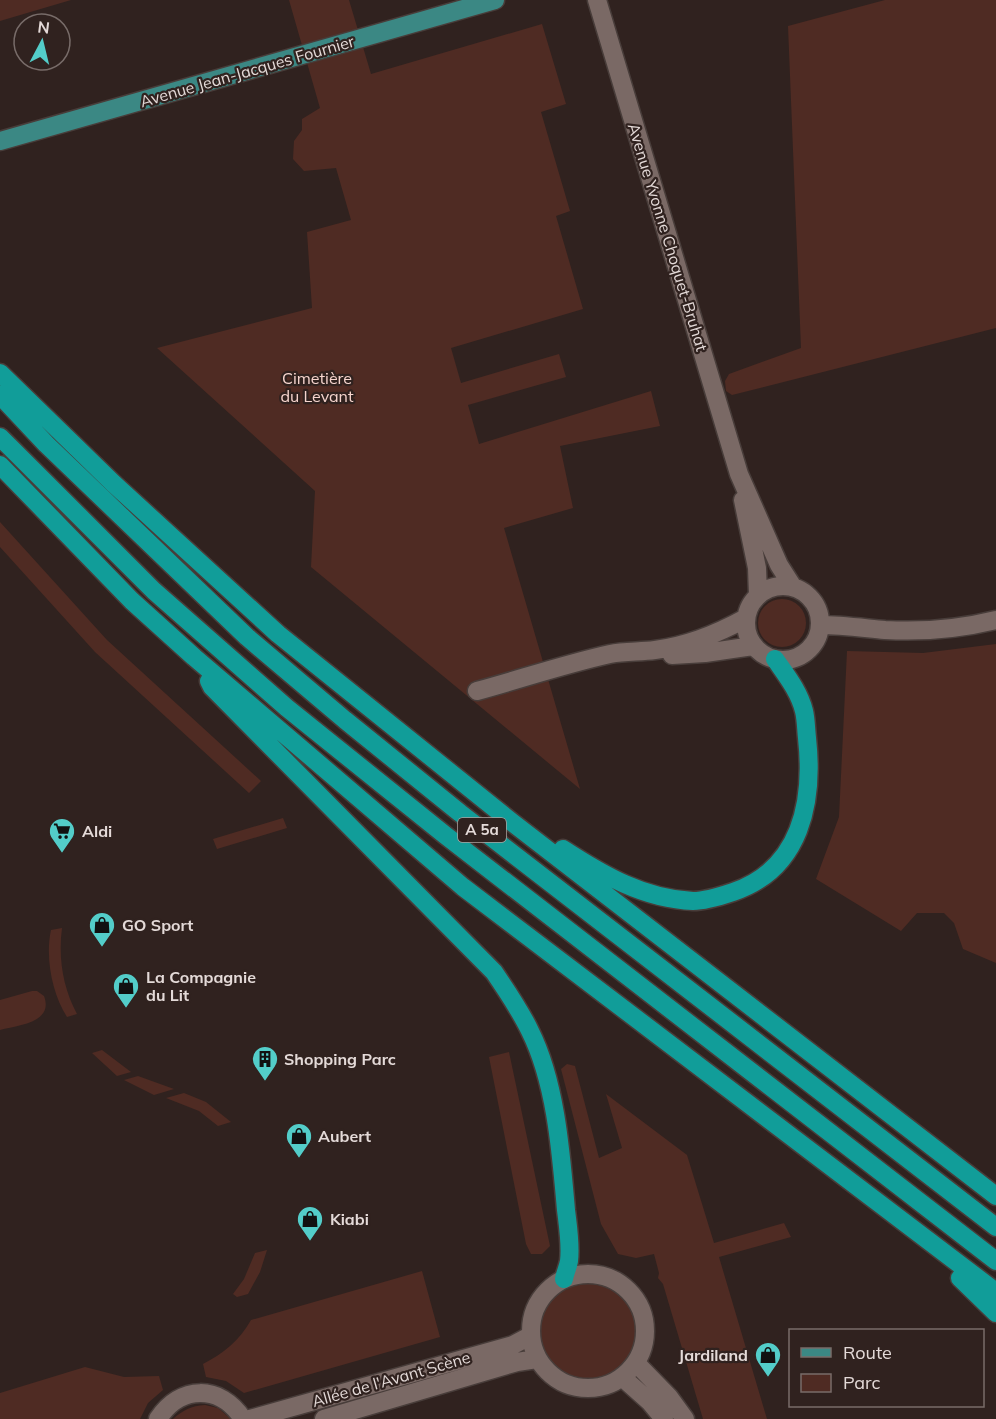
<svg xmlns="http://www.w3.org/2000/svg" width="996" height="1419" viewBox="0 0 996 1419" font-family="Mulish,sans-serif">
<rect width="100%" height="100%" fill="#30221f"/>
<path fill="#4f2b23" d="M0,0H71L0,21Z
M289,0H349L371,74L542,24L566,104L541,112L570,211L556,216L583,309L451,348L461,383L559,354L566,377L468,405L479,444L651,391L660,426L560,446L573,508L504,528L580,789L311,567L315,491L157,348L312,308L307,232L351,220L336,168L304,171L293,159L294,141L302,130V119L320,108Z
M885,0H996V328L732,395L726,391L725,381L729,374L801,348L788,26Z
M0,522L107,640L261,781L249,793L95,652L0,547Z
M758 623a24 24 0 1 1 48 0a24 24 0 1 1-48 0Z
M996,644V963L963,949L954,923L944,913H917L901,931L816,879L839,817L847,651L923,653Z
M283,818L287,828L217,849L213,839Z
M62,928C58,958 63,988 77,1014L67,1017C52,994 45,957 51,930Z
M32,991H37L44,996C54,1023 18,1025 0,1030V1000Z
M102,1050L131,1072L117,1076L92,1053Z
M509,1052L550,1246L542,1254H531L526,1244L489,1057Z
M567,1064L575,1066L599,1158L622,1148L606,1094L687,1155L714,1243L784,1223L791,1237L719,1257L767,1419H703L663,1284L658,1278L659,1273L654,1254L636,1258L618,1254L601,1224L561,1069Z
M138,1076L174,1089L154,1095L124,1080Z
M184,1093L206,1102L231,1122L218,1126L199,1111L166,1098Z
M267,1250L260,1272L248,1294L237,1297L233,1294L244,1279L255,1253Z
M422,1271L440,1337L244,1393L226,1381L206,1377L203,1364C224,1353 239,1341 251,1320Z
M540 1332a48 48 0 1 1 96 0a48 48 0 1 1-96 0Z
M85,1367L124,1377L159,1376L163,1390L148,1403L140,1419H0V1393Z
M205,1405L218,1408L231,1419H173C183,1410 191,1406 205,1405Z"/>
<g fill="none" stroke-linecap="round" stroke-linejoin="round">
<g stroke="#483d3a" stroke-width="21">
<path id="minor" d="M597,0L739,474L779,565L793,587
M743,500L757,568L758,595
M746 623a37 37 0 1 1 74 0a37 37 0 1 1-74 0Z
M820,625C841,625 863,628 885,630C922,632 960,629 996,620
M672,655L705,653L753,646
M477,691C521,679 565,664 610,654C625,651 640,652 655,650C688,646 717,634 746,618
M531 1331a57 57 0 1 1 114 0a57 57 0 1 1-114 0Z
M636,1363L669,1397L685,1419
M623,1378L650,1402L664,1419
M158,1419C180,1385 220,1384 243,1419
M250,1419L513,1345L530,1336
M324,1419L517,1362L537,1359"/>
</g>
<g stroke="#483d3a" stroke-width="21">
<path id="major" d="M0,141L495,0"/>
</g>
<g stroke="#483d3a" stroke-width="21">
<path id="highway" d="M0,373L114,484L278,634L513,823L996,1196
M0,395L46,444L247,637L345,720L460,813L996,1227
M0,437L154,591L287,708L445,835L996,1261
M0,465L132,601L194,657L463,887L996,1292
M209,681L212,687L494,972C507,991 520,1010 530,1031C556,1083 561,1153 566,1210C568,1227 571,1245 569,1261C568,1267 565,1273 564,1279
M563,849C603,875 644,899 693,901C706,901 721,896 733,892C801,869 814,802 807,738C806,729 806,719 804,711C799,691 786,675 775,659
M960,1278L996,1313"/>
</g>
<use href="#minor" stroke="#7a6965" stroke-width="18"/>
<use href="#major" stroke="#3b8884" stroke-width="18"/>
<use href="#highway" stroke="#119d99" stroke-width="18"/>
</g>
<defs>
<g id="supermarket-pin" transform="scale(1.35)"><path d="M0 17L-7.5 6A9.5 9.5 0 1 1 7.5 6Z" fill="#53cdc9" stroke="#30221f"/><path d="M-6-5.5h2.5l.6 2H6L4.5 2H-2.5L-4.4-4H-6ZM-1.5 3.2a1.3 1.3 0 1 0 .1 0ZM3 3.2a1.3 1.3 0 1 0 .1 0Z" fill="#111"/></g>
<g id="shop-pin" transform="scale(1.35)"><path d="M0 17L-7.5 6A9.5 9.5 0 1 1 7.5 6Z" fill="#53cdc9" stroke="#30221f"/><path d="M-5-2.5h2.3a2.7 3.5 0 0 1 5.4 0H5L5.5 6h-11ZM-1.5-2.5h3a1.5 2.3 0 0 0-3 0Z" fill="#111"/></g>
<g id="building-pin" transform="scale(1.35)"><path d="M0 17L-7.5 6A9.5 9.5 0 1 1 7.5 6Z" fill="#53cdc9" stroke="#30221f"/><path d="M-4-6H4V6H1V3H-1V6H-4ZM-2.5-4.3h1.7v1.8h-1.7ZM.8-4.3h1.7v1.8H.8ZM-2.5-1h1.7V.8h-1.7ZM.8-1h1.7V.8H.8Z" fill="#111"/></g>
</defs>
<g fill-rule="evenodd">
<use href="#supermarket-pin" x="62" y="831"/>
<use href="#shop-pin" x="102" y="925"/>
<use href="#shop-pin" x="126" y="986"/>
<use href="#building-pin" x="265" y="1059"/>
<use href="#shop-pin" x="299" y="1136"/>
<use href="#shop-pin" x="310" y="1219"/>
<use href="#shop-pin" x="768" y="1355"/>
</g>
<g text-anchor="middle" stroke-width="4.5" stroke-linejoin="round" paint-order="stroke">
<rect fill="#30221f" stroke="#aea3a0" stroke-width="1.5" x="458" y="818" width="48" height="24" rx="4.5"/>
<g font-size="15" font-weight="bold" fill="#e4dad8">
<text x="482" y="835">A 5a</text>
</g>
<g font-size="16" fill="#e4dad8" stroke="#30221f">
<text transform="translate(247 71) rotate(-16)" y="6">Avenue Jean-Jacques Fournier</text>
<text transform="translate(668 237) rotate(73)" y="6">Avenue Yvonne Choquet-Bruhat</text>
<text transform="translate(391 1379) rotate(-16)" y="6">Allée de l'Avant Scène</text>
</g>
<g font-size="16" fill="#f6d5ce" stroke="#30221f">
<text x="317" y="384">Cimetière<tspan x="317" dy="18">du Levant</tspan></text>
</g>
<g font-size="16" font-weight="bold" fill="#e4dad8" stroke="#30221f" text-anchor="start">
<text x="82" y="837">Aldi</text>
<text x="122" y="931">GO Sport</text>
<text x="146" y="983">La Compagnie<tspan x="146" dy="18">du Lit</tspan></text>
<text x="284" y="1065">Shopping Parc</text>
<text x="318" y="1142">Aubert</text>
<text x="330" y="1225">Kiabi</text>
<text x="748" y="1361" text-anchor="end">Jardiland</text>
</g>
</g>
<rect x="789" y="1329" width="195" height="78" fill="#30221f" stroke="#786c69" stroke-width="1.5"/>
<rect x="801" y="1348" width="30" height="9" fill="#3b8884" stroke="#786c69" stroke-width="1.5"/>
<text x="843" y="1359" font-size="18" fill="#e4dad8">Route</text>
<rect x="801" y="1374" width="30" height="18" fill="#4f2b23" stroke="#786c69" stroke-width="1.5"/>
<text x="843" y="1389" font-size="18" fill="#e4dad8">Parc</text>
<g transform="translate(42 42) rotate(7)"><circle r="28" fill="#30221f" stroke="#786c69" stroke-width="1.5"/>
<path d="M0-4.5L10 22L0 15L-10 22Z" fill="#53cdc9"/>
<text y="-9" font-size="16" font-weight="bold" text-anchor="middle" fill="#e4dad8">N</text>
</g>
</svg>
